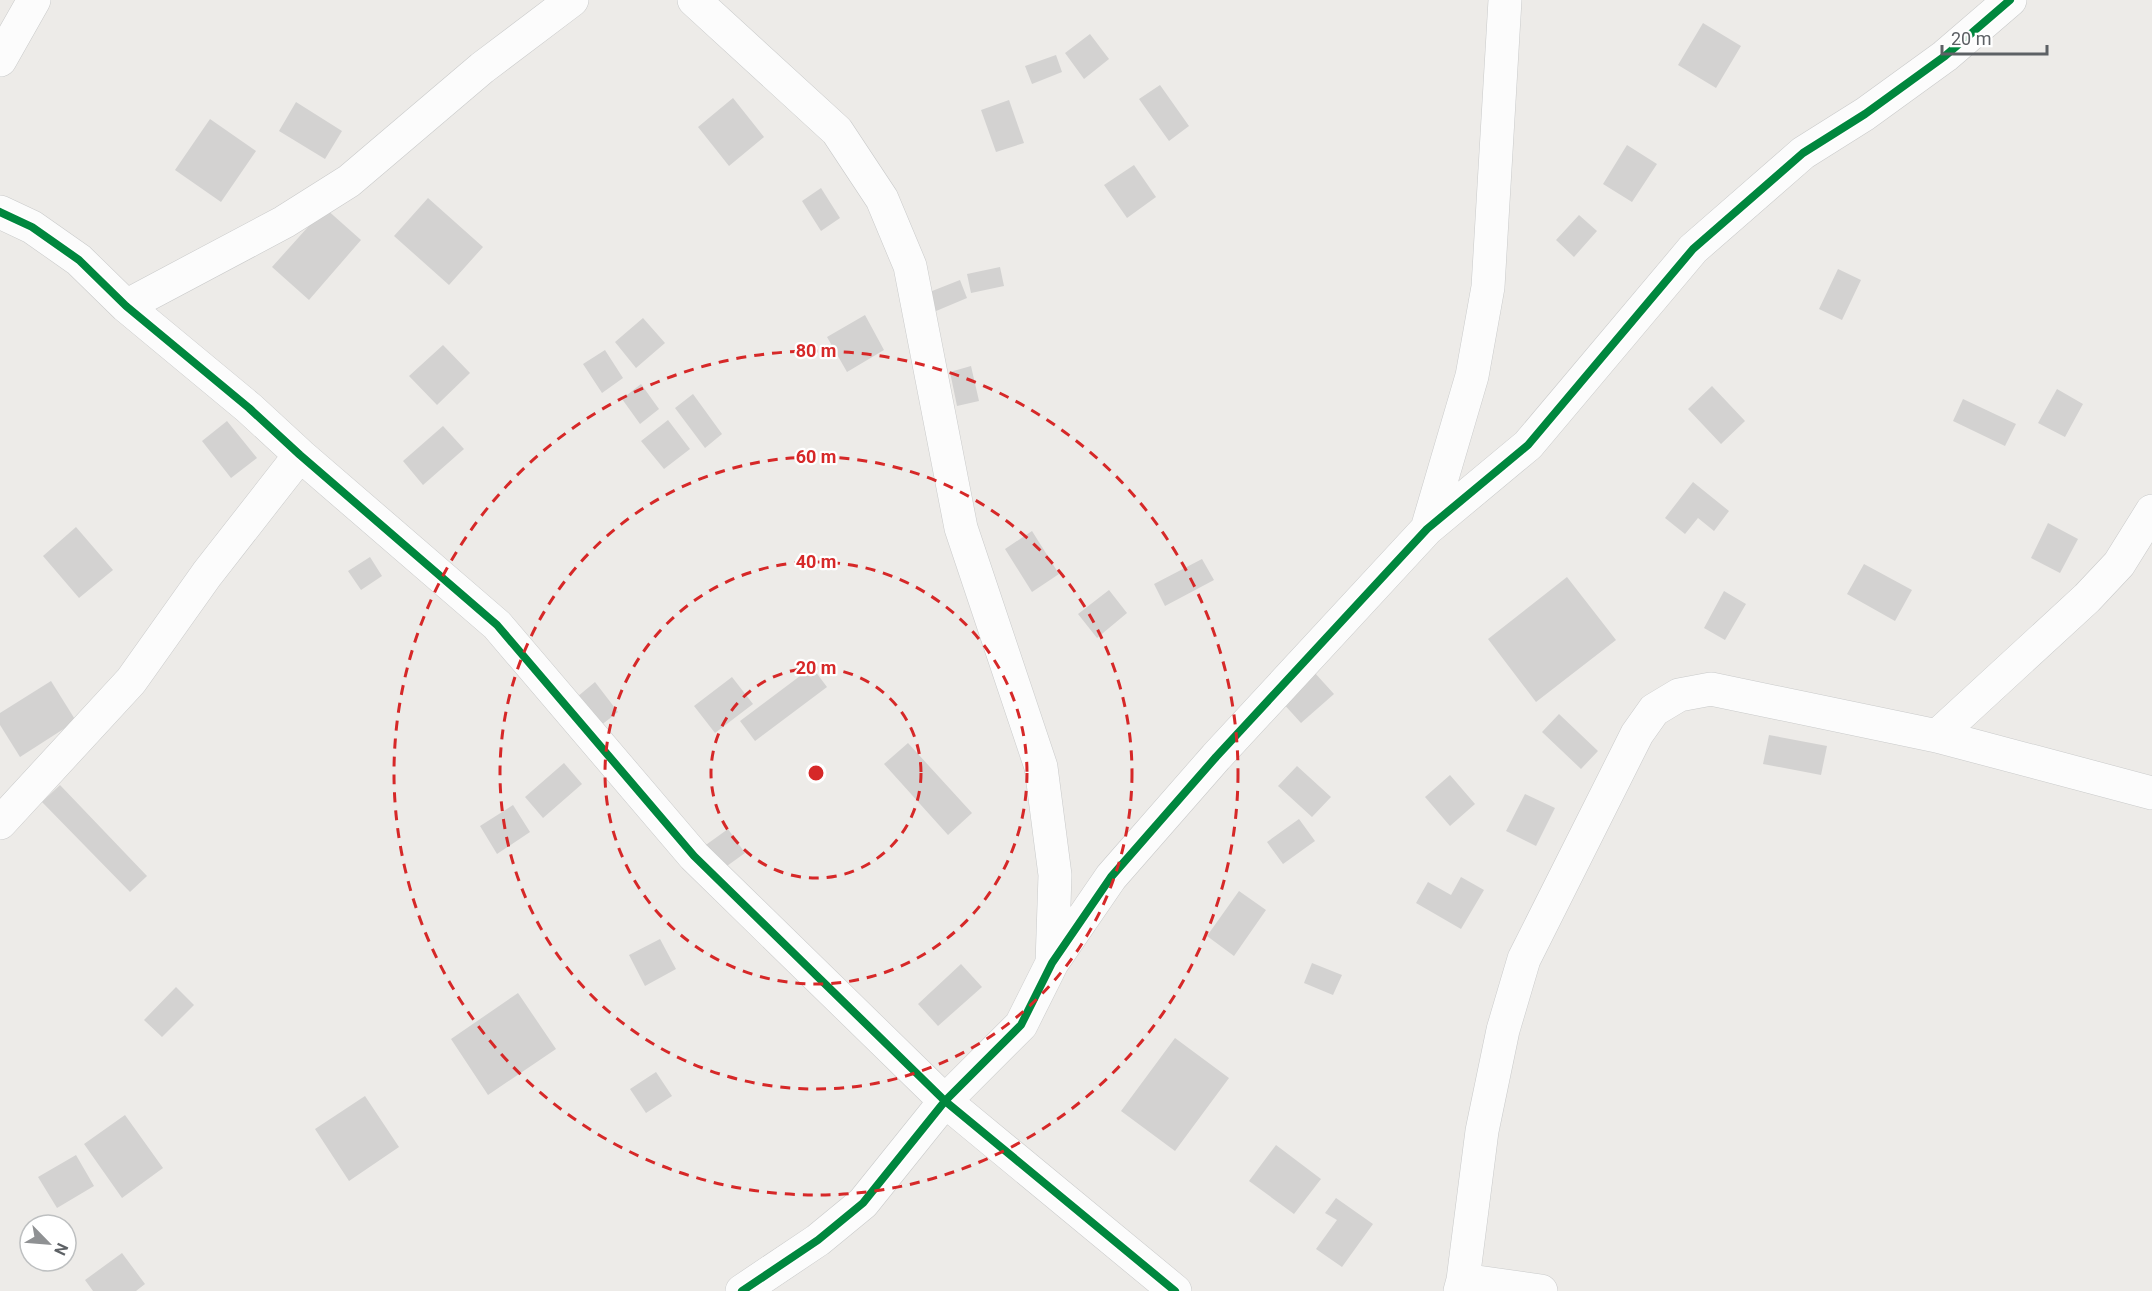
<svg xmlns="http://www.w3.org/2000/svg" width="2152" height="1291" viewBox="0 0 2152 1291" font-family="Roboto,sans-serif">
<rect width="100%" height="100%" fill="#edebe8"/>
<path fill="#d3d2d1" d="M1703,23L1741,46L1716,88L1678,65Z
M1090,34L1109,59L1084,79L1065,53Z
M1056,55L1062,72L1032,84L1025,66Z
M1160,85L1189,126L1169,141L1139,99Z
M733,98L764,137L729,166L698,127Z
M1009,100L1024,143L996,152L981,110Z
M296,102L342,131L325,159L279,131Z
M210,119L256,151L221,202L175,170Z
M1627,145L1657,164L1632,202L1603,184Z
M1134,165L1156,197L1127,218L1104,185Z
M821,188L840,218L821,231L802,201Z
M428,198L483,247L449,285L394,236Z
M325,208L361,240L309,300L272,267Z
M1579,215L1597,231L1574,257L1556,240Z
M1000,267L1004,286L971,293L967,274Z
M1838,269L1861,280L1842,320L1819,309Z
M960,280L967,298L929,314L922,295Z
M865,315L884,350L847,372L827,337Z
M643,318L665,343L636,368L615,342Z
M443,345L470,373L437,405L409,376Z
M605,350L623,378L602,393L583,364Z
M971,366L979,401L957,406L950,372Z
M641,384L659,409L640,424L622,399Z
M1712,386L1745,421L1721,444L1688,409Z
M2057,389L2083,404L2065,437L2038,423Z
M693,394L722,434L705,448L675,408Z
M1963,399L2016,424L2005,446L1953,421Z
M668,420L690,449L664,469L641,441Z
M227,421L257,458L231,478L202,441Z
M443,426L464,449L423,485L403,461Z
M1693,482L1729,511L1714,531L1698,518L1685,534L1665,518Z
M2048,523L2078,539L2060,573L2031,558Z
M76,527L113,570L79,598L43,556Z
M1032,531L1059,574L1032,592L1005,549Z
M370,557L382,576L361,590L348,571Z
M1202,559L1214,580L1165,606L1154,584Z
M1864,564L1912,590L1895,621L1847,594Z
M1567,577L1616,640L1536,702L1488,639Z
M1109,590L1127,613L1097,638L1078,614Z
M1724,591L1746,604L1725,640L1704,628Z
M812,667L827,687L755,741L740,721Z
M1314,672L1334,694L1301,723L1281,701Z
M732,677L753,704L715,733L694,706Z
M51,681L76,721L20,757L0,725V713Z
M595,682L618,712L600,726L577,697Z
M1559,714L1598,751L1581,769L1542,732Z
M1769,735L1827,746L1821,775L1763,764Z
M908,743L972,813L948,835L884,764Z
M564,763L582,784L543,818L525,797Z
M1297,766L1331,797L1312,817L1278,786Z
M1450,775L1475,804L1450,826L1425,797Z
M60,785L147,876L130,892L42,802Z
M1525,794L1555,808L1536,846L1506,831Z
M513,805L530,832L497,854L480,826Z
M1299,819L1315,841L1283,864L1267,842Z
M728,829L745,853L720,871L703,847Z
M1461,877L1484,890L1461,929L1416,903L1428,882L1451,895Z
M1239,891L1266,910L1234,956L1207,936Z
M660,939L676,969L645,986L629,955Z
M1312,963L1342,975L1333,995L1304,983Z
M961,964L982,987L938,1026L918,1004Z
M176,987L194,1005L162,1037L144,1020Z
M518,993L556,1049L488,1095L451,1039Z
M1175,1038L1229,1078L1175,1151L1121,1111Z
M656,1072L672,1096L646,1113L630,1089Z
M365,1096L399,1147L349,1181L315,1129Z
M125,1115L163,1168L122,1198L84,1144Z
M1276,1145L1321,1179L1294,1214L1249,1181Z
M76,1155L94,1186L57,1208L38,1177Z
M1336,1198L1373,1224L1342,1267L1316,1249L1337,1220L1325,1213Z
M122,1253L145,1284L136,1291H93L85,1280Z"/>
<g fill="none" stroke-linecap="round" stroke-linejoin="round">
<g stroke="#c9caca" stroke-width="34">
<path id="street" d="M694,0L837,131L882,199L910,266L961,528L1041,767L1055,875L1052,963
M0,60L34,0
M0,212L32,227L79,260L126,306L249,408L300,455L497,625L694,856L945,1101L1175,1291
M126,306L284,222L349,181L482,68L572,0
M1427,529L1472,376L1488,287L1505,0
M1937,736L2087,598L2119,564L2152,511
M0,823L131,681L207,574L300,455
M1463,1280L1541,1291
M742,1291L818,1240L863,1203L945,1101L1021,1025L1052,963L1111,877L1216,757L1427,529L1528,445L1693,249L1803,153L1865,114L1945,56L2010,0
M1460,1291L1463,1280L1482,1131L1503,1030L1524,959L1637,734L1654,710L1679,695L1711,689L1937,736L2152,793"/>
</g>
<use href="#street" stroke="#fcfcfc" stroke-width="33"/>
<g stroke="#fff" stroke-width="11">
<path id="cycleway" d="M0,212L32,227L79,260L126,306L249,408L300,455L497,625L694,856L945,1101L1175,1291
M742,1291L818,1240L863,1203L945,1101L1021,1025L1052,963L1111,877L1216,757L1427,529L1528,445L1693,249L1803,153L1865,114L1945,56L2010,0"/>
</g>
<use href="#cycleway" stroke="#00873e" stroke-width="8"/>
</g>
<g fill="none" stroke="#d62828" stroke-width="3" stroke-dasharray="10 8">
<circle cx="816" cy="773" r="105"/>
<circle cx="816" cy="773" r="211"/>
<circle cx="816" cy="773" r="316"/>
<circle cx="816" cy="773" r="422"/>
</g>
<circle cx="816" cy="773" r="9" fill="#d62828" stroke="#fff" stroke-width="3"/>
<g font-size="18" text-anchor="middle" font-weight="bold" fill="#d62828" stroke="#fff" stroke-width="4.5" stroke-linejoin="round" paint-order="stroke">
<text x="816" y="357">80 m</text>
<text x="816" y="463">60 m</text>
<text x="816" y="568">40 m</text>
<text x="816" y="674">20 m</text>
</g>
<g transform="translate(48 1243) rotate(115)"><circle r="28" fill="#ffffff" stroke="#bec0c1" stroke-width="1.5"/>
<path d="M0-4.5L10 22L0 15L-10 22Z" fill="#8f9193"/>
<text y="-9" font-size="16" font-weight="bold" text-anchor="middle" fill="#5d6165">N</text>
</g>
<path d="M1942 45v9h105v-9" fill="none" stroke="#5d6165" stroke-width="3"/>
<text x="1951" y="45" font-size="18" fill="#5d6165" stroke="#ffffff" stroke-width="4.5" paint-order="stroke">20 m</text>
</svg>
